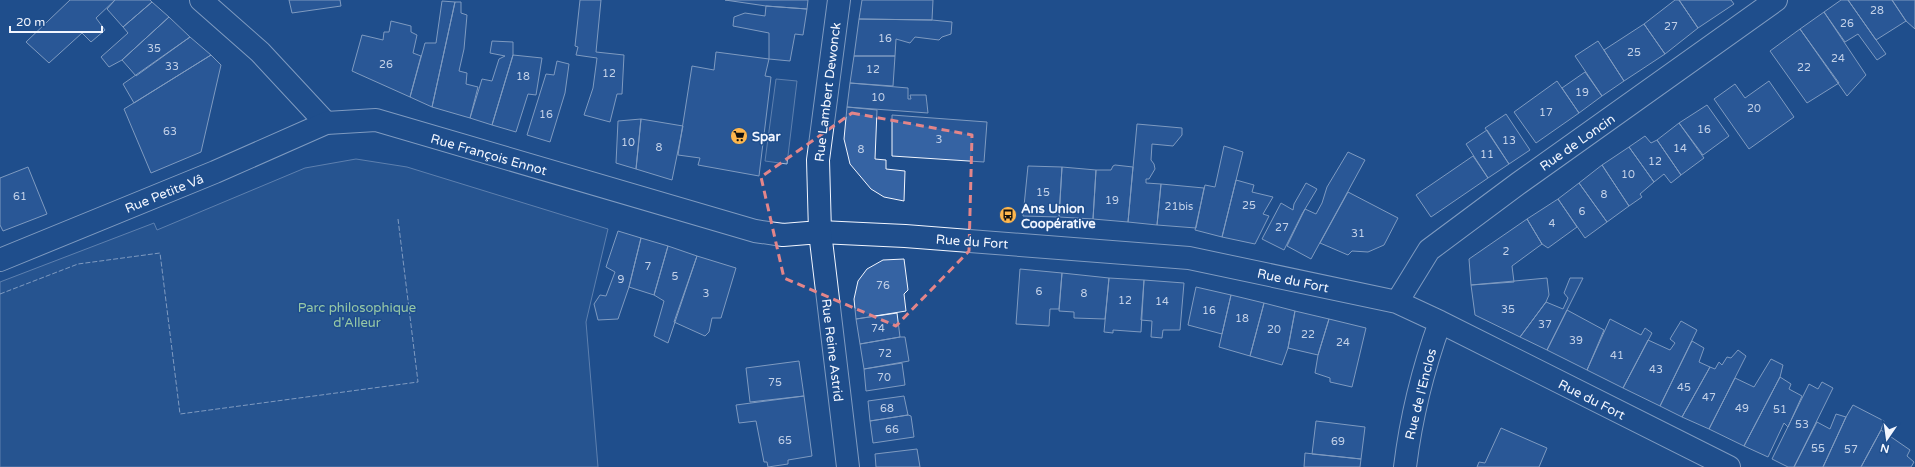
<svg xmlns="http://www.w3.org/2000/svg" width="1915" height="467" viewBox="0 0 1915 467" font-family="'Varela Round',sans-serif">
<rect width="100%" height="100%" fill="#1f4e8c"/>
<path fill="#305b95" stroke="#a8bbd7" d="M776,79L797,81L787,164L765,161Z
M356,159L407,167L608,229L586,322L598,467H0V282L154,223L157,230L305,168Z"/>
<path fill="#3563a3" stroke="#f2f6ff" d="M70,0H115L96,18L105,30L91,42L82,33L49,63L26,42Z
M115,0H150L152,2L123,27L107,9Z
M289,0H340L341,6L292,13Z
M580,0H601L596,52L624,55L622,94H617L610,122L584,115L593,88L597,58L576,55L578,47L575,46Z
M725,0H808L807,9L766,6Z
M862,0H933L932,20L859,19Z
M1675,0H1679L1698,28L1665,54L1644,24Z
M1679,0H1731L1734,4L1698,28Z
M1841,0H1848L1886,54L1877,60L1858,34L1845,42L1824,12Z
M1848,0H1892L1906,21L1876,40Z
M1892,0H1915V29L1906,21Z
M442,1L455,2L432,107L410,97L425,43H436Z
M152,2L169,17L122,60L109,67L101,57L128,33L123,27Z
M455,2H461V13L467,15L464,49L459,71L467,73L466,84L478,87L470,118L432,107Z
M766,6L807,9L803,35L795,34L790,61L769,59V33L733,26L734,17L745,13L765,16Z
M1824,12L1866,75L1847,96L1800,29Z
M169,17L190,37L136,76L122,60Z
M859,19L932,20L952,22L951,34L942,37L939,40L915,37L910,43L896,39L895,56H854Z
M391,21L411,26V32L417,35L413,53L421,56L410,97L352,71L362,35L383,40L384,32H389Z
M1644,24L1665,54L1624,81L1604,50Z
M1800,29L1839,83L1807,103L1770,51Z
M190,37L211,55L134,103L123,84Z
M492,41L513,42V55L492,125L470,118L482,79L492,81L499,59L505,56L490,53Z
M1598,41L1624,81L1602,96L1575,56Z
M716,52L769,59L765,76L771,77L759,176L698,165L700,158L678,155L692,66L714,70Z
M211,55L221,65L201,152L151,173L124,109Z
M513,55L542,58L536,95L528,94L516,132L492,125Z
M854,56H895L893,86L850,83Z
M557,61L569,64L565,93L550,142L527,135L546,74L554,75Z
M1585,72L1602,96L1579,113L1562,88Z
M1557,81L1579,113L1536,143L1514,112Z
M1769,81L1794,117L1749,149L1714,99L1735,84L1745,98Z
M850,83L908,88V99H911L910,95H926L928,113L847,107Z
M1707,105L1729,136L1703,155L1679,123Z
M847,107L877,110L875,159L886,160V169L905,171L904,201L884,197L871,189L850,164L844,139Z
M1506,114L1530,150L1509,164L1485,128Z
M892,115L987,122L984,162L892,156Z
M641,119L636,169L616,163L618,121Z
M641,119L683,126L672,180L636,169Z
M1679,123L1704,158L1681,175L1657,140Z
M1137,124L1182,128V135L1173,146L1152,144L1151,160L1154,164L1155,169L1149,179H1146V183L1161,184L1157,225L1128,222Z
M1487,130L1509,164L1488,178L1466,144Z
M1645,136L1651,143L1657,140L1681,175L1671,183L1664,174L1654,182L1629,147Z
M1224,146L1243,152L1222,237L1195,230L1205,185L1215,187Z
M1629,147L1654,182L1640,194L1642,197L1629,206L1602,165Z
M1348,152L1365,160L1311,259L1287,246L1305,209L1316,214L1322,203L1327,187Z
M1473,156L1488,178L1431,217L1416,195Z
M1115,165L1133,167L1128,222L1093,219L1096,170H1111L1113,166Z
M1602,165L1629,206L1607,222L1579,183Z
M1028,166L1062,167L1059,217L1023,216Z
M28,167L47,214L3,231L0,225V178Z
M1062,167L1096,170L1093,219L1059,217Z
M1236,180L1254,185L1252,192L1273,197L1263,214L1269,216L1255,244L1222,237Z
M1306,183L1317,189L1302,214L1284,250L1262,239L1281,203L1293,210L1294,204Z
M1579,183L1607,222L1585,238L1558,199Z
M1161,184L1204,188L1196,228L1157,225Z
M1348,192L1398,218L1384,245L1368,252L1352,251L1348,255L1320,243Z
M1558,199L1577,227L1548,248L1542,244L1527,219Z
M1527,219L1542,244L1512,266L1514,282L1471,285L1469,259Z
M618,231L641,238L629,287L618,319L598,320L594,304L600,295L606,296L615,272L606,267Z
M641,238L668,246L654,295L629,287Z
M668,246L697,256L668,343L654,336L664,301L654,295Z
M697,256L736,268L721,318H712L709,332L705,336L674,322Z
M904,259L908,290L904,294L906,311L856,319L854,299L858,281L867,269L883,260Z
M1020,269L1062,273L1059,309H1050L1049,326L1016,324Z
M1062,273L1109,278L1105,319L1074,318V312L1059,311Z
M1109,278L1144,280L1141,332L1113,330V333L1104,332Z
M1547,278L1549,295L1546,302L1520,337L1475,315L1471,285Z
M1570,278H1583L1547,350L1520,337L1546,302L1563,309L1568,298L1564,293Z
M1144,280L1184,283L1180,330H1163L1162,338L1151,337L1152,321L1141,320Z
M1196,287L1231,295L1222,334L1188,325Z
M1231,295L1264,303L1250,356L1219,347Z
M1264,303L1295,311L1288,348L1282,365L1250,356Z
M1567,310L1604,330L1587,370L1547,350Z
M1295,311L1329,319L1318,355L1288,348Z
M897,313L900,337L860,344L856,319Z
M1329,319L1366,328L1352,387L1330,382V378L1315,373L1318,355Z
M1610,319L1641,335L1645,328L1652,333L1623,388L1587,370Z
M1681,321L1697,330L1660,406L1623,388L1648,340L1670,350L1675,343L1670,339Z
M900,337H905L909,361L864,369L860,344Z
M1692,341L1704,348L1699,362L1710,367L1682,417L1660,406Z
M1738,350L1746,356L1709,429L1682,417L1710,367L1715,369L1719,362L1722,365L1727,357L1731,358Z
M1771,359L1783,365L1780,377L1744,446L1709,429L1735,378L1754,387Z
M799,361L804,396L750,402L746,368Z
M902,363L905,385L866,391L864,369Z
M1780,377L1791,384L1789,389L1802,396L1788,427L1784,423L1768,457L1744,446Z
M1822,382L1833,388L1832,390L1794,467H1788L1772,459L1809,384L1818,389Z
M804,396L812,456L788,460V464L768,467L767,462H764L756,421L739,423L736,405Z
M904,396L908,415L870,421L868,401Z
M1853,405L1884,421L1881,430L1861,467H1823L1846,417Z
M1836,414L1846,417L1823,467H1794L1817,422L1830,429Z
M908,415L911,416L914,437L873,443L870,421Z
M1316,421L1365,427L1361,459L1312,454Z
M1501,428L1547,448L1539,467H1477L1479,462L1485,463Z
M1881,430L1910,450L1907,456L1914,462L1911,467H1861Z
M917,449L920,467H876L875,454Z
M1305,453L1361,459L1360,467H1304Z"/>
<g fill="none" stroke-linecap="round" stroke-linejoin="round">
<g stroke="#f2f6ff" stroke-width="24">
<path id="minor" d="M201,0L260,52L326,123
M820,232L905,236L1189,258L1397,302L1440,322L1729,467
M1397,302L1429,250L1519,183L1776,0
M1405,467C1411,418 1423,369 1440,322"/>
</g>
<g stroke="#f2f6ff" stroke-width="24">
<path id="tertiary" d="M839,0L818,160L820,232L848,467
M0,260L215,172L326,123L376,120L755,231L783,235L820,232"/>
</g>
<use href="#minor" stroke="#1f4e8c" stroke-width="22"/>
<use href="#tertiary" stroke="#1f4e8c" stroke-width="22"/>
<path stroke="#f2f6ff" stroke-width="1" stroke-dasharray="5 2" stroke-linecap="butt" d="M0,294L78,264L160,253L180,414L418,382L398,219"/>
</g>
<path d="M0 0H1915V467H0ZM852,113L972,135L969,251L896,326L784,278L761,177Z" fill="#1f4e8c" fill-opacity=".55" fill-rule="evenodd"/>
<path fill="none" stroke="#e38589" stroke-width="3" stroke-dasharray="8 5" stroke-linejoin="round" d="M852,113L972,135L969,251L896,326L784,278L761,177Z"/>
<defs>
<g id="supermarket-disc" transform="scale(0.9)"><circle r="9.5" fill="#ffb74d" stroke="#1f4e8c"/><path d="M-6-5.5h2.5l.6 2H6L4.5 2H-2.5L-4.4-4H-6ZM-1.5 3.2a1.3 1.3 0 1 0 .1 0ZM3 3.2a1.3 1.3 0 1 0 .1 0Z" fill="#111"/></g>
<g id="bus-disc" transform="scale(0.9)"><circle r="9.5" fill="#ffb74d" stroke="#1f4e8c"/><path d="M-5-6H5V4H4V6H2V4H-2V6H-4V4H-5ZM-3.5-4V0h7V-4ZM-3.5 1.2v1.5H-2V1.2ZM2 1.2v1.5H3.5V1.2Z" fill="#111"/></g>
</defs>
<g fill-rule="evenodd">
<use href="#supermarket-disc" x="739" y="136"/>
<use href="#bus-disc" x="1008" y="215"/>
</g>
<g text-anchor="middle" stroke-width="3" stroke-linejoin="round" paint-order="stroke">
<g font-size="11" fill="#c3d1e8">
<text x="1877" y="14">28</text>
<text x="1847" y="27">26</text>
<text x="1671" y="30">27</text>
<text x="885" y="42">16</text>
<text x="154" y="52">35</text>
<text x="1634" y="56">25</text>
<text x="1838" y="62">24</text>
<text x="386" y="68">26</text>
<text x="172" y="70">33</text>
<text x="1804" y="71">22</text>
<text x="873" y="73">12</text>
<text x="609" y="77">12</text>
<text x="523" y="80">18</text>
<text x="1582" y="96">19</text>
<text x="878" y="101">10</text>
<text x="1754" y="112">20</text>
<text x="1546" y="116">17</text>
<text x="546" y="118">16</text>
<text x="1704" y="133">16</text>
<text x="170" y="135">63</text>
<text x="939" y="143">3</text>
<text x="1509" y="144">13</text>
<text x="628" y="146">10</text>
<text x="659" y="151">8</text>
<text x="1680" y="152">14</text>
<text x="861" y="153">8</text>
<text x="1487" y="158">11</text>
<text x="1655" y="165">12</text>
<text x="1628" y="178">10</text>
<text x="1043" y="196">15</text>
<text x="1604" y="198">8</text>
<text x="20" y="200">61</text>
<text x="1112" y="204">19</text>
<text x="1249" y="209">25</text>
<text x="1179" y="210">21bis</text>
<text x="1582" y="215">6</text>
<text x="1552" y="227">4</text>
<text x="1282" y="231">27</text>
<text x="1358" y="237">31</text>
<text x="1506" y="255">2</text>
<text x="648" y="270">7</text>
<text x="675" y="280">5</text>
<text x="621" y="283">9</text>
<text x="883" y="289">76</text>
<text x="1039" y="295">6</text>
<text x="706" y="297">3</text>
<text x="1084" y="297">8</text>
<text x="1125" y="304">12</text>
<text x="1162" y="305">14</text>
<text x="1508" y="313">35</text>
<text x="1209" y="314">16</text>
<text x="1242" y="322">18</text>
<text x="1545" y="328">37</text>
<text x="878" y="332">74</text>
<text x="1274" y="333">20</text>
<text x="1308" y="338">22</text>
<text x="1576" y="344">39</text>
<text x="1343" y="346">24</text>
<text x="885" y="357">72</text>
<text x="1617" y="359">41</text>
<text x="1656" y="373">43</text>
<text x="884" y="381">70</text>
<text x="775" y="386">75</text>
<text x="1684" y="391">45</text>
<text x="1709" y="401">47</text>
<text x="887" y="412">68</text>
<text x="1742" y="412">49</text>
<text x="1780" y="413">51</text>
<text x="1802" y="428">53</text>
<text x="892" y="433">66</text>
<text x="785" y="444">65</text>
<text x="1338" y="445">69</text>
<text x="1818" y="452">55</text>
<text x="1851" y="453">57</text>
</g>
<g font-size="13" fill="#f2f6ff" stroke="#1f4e8c">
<text transform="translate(827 92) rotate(-83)" y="5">Rue Lambert Dewonck</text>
<text transform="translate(1577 142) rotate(-35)" y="5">Rue de Loncin</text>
<text transform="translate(489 154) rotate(16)" y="5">Rue François Ennot</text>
<text transform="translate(164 193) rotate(-22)" y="5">Rue Petite Vâ</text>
<text transform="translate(972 241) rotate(4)" y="5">Rue du Fort</text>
<text transform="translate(1293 280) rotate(12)" y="5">Rue du Fort</text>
<text transform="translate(833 350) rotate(83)" y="5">Rue Reine Astrid</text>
<text transform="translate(1420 394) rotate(-76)" y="5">Rue de l'Enclos</text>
<text transform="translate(1592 399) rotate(27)" y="5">Rue du Fort</text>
</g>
<g font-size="13" font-weight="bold" fill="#f2f6ff" stroke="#1f4e8c" text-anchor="start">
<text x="752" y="141">Spar</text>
<text x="1021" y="213">Ans Union<tspan x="1021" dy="15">Coopérative</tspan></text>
</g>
<g font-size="13" fill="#97c8a6" stroke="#1f4e8c">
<text x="357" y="312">Parc philosophique<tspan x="357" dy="15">d'Alleur</tspan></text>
</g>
</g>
<g transform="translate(1887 439) rotate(193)" stroke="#1f4e8c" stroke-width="3" paint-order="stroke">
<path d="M0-3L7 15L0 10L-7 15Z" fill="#f2f6ff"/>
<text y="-6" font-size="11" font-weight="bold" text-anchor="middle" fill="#f2f6ff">N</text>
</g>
<path d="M10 26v6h92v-6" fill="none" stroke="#f2f6ff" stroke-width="2"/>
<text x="16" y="26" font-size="12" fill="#f2f6ff" stroke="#1f4e8c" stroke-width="3" paint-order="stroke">20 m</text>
</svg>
